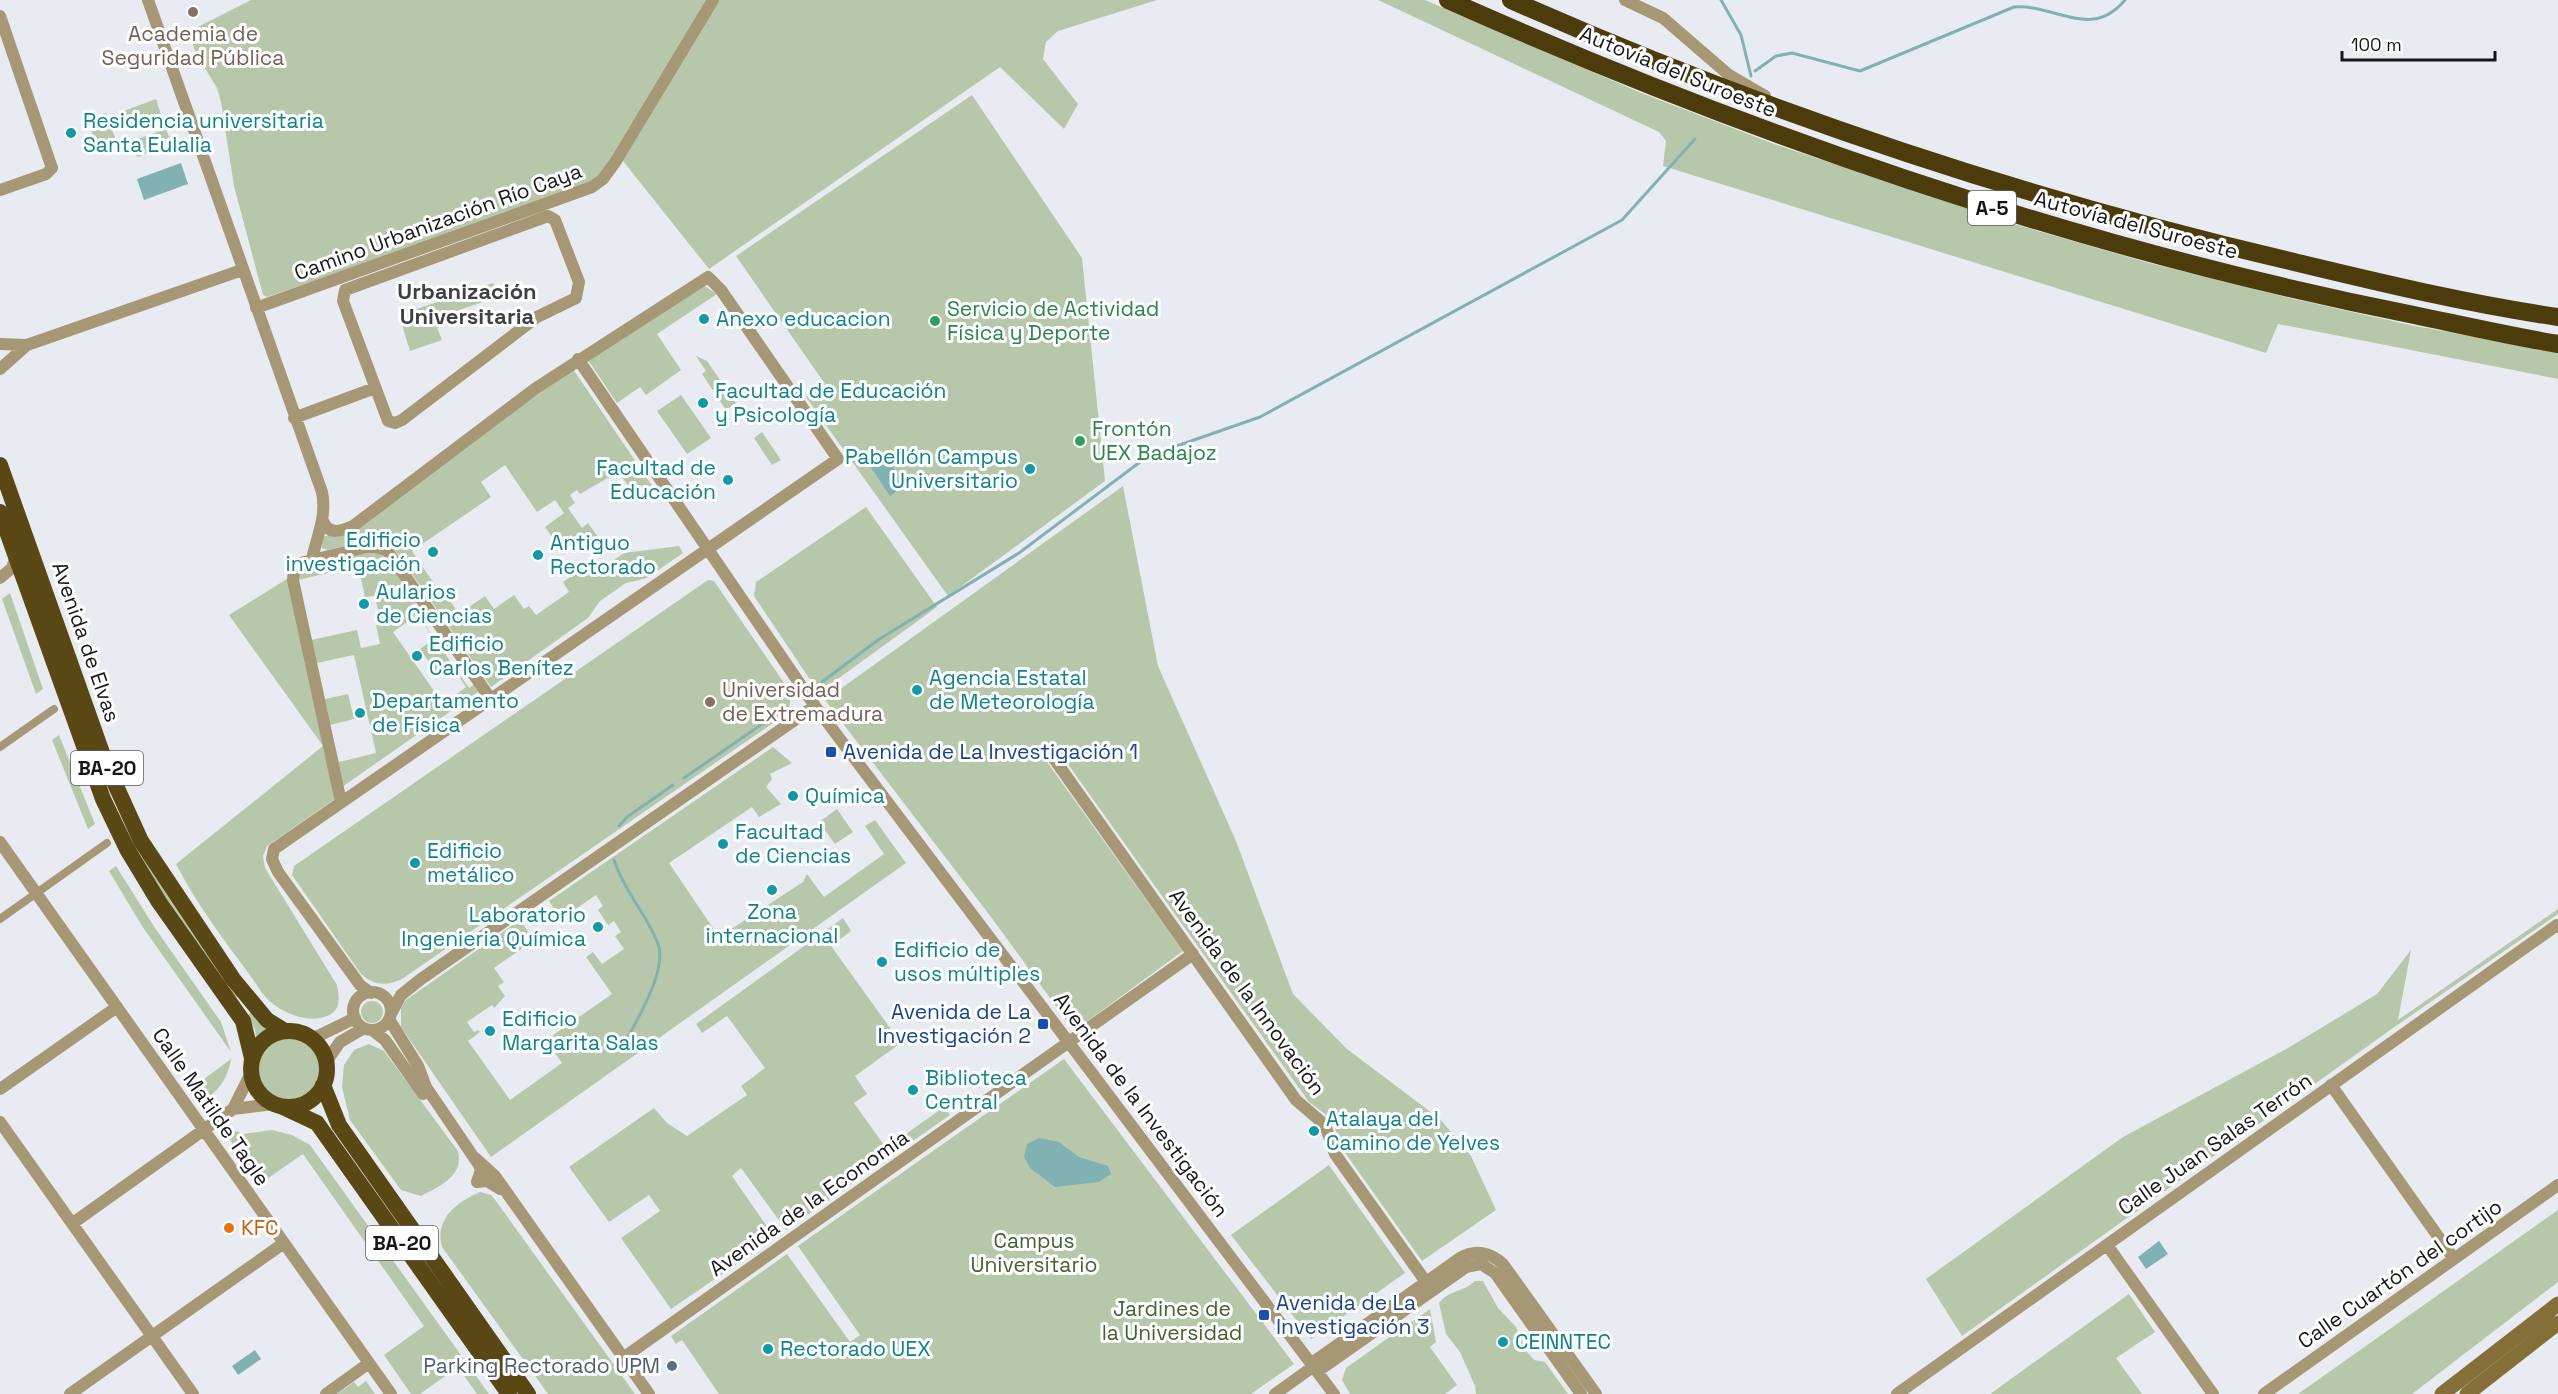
<svg xmlns="http://www.w3.org/2000/svg" width="2558" height="1394" viewBox="0 0 2558 1394" font-family="'Space Grotesk',sans-serif">
<rect width="100%" height="100%" fill="#e8ecf2"/>
<path fill="#b6c8a9" fill-rule="evenodd" d="M251,0H707L610,161L597,178L574,191L267,297L263,295L234,186L221,102L217,88L195,52L190,31Z
M719,0H1157L1058,31L1046,42L1043,59L1078,104L1064,129L1000,67L709,269L623,161Z
M1378,0H1425L1639,92L1774,144L2014,224L2149,263L2294,299L2410,325L2558,352V379L2278,324L2266,353L1663,166L1666,141L1659,132Z
M972,95L1082,258L1105,481L948,596L806,397L825,384L736,256Z
M156,99L161,115L127,127L121,112Z
M106,113L119,149L100,155L87,119Z
M166,129L172,144L137,157L132,141Z
M493,283L498,297L459,310L462,319L437,328L442,340L410,351L399,315Z
M703,285L717,294L657,334L681,370L646,395L640,387L617,403L588,360Z
M696,356L707,361L736,403L726,410L702,374L706,371Z
M573,369L655,490L639,500L618,472L580,494L577,490L570,495L575,503L568,508L582,528L588,523L598,537L581,548L571,535L557,544L545,527L564,513L555,500L537,512L505,465L481,482L491,497L412,551L439,591L442,589L459,614L485,596L494,609L514,595L524,609L529,606L536,615L569,592L563,582L588,565L594,574L624,553L679,546L683,553L647,578L626,583L600,601L588,618L491,687L396,551C376,531 354,544 328,550L322,548L320,542L322,537L329,535L337,537Z
M681,395L711,438L687,454L657,411Z
M762,432L781,460L772,465L754,438Z
M1123,486L1158,666L1236,841L1293,994L1347,1049L1440,1119L1471,1156L1496,1210L1422,1261L1341,1147L1332,1119L1309,1102L1055,746L1042,755L1183,951L1074,1031L991,917L825,700Z
M866,507L937,607L828,686L813,684L754,596L756,582Z
M373,548L384,553L419,602L411,605L469,688L476,683L481,690L342,787L297,578L304,565ZM358,566L365,597L375,596L381,624L376,625L380,644L361,648L357,630L311,640L298,580ZM417,615L434,639L420,649L436,672L450,663L466,687L443,704L393,632ZM354,655L376,753L339,762L330,725L354,719L348,694L325,699L317,663Z
M290,577L335,799L267,846L263,856L265,868L337,985C339,997 342,1010 327,1016C309,1023 287,1015 272,1003C263,997 256,983 249,974C223,939 196,903 176,864L323,746L229,615Z
M708,580L714,581L791,693L789,712L402,979C386,986 375,986 361,974L292,875L294,866Z
M10,593L43,689L36,694L2,599Z
M59,735L95,824L88,829L52,740Z
M773,747L792,763L770,774L772,779L766,787L781,804L759,817L752,807L669,863L719,937L803,882L807,874L824,897L884,854L865,826L875,820L906,863L491,1157L401,1027V1008L406,1000L520,920L534,940L494,968L504,982L498,986L505,996L494,1008L492,1005L467,1022L474,1032L478,1030L480,1032L468,1041L510,1100L562,1063L546,1040L612,994L586,957L593,952L602,964L624,949L615,936L621,932L614,921L608,925L598,910L603,906L596,895L561,919L549,901Z
M837,809L853,832L835,844L819,822Z
M802,848L811,860L804,865L794,853Z
M144,856L239,996L234,999L152,880L141,858Z
M116,866L155,928L221,1022L231,1052L142,926L109,871Z
M2558,909V914L2393,1028L1962,1336L1926,1279L2123,1137L2288,1048L2377,994L2411,950L2398,1020Z
M843,918L851,931L831,946L901,1043L855,1076L867,1094L854,1103L886,1148L944,1107L950,1115L786,1230L741,1168L732,1176L775,1238L671,1309L621,1238L660,1211L649,1195L609,1222L569,1167L654,1108L667,1123L687,1136L747,1095L741,1086L765,1068L727,1016L702,1033L696,1024Z
M361 1012a11 11 0 1 1 22 0a11 11 0 1 1-22 0Z
M251,1013L268,1029L256,1037L255,1029L247,1015Z
M256 1070a32 32 0 1 1 64 0a32 32 0 1 1-64 0Z
M369,1044L384,1051L458,1151C464,1176 440,1186 421,1196L401,1190L350,1120L342,1087L344,1065L354,1050Z
M231,1059C228,1078 220,1088 206,1100L196,1085Z
M1064,1059L1294,1364L1251,1394H719L682,1340L676,1344L671,1336L787,1254L850,1342L860,1335L798,1246Z
M272,1130L292,1135L310,1145L489,1394H477L458,1367L420,1394H411L384,1355L424,1326L303,1154L261,1183L228,1137L236,1131L243,1134Z
M1329,1165L1405,1273L1311,1339L1231,1235Z
M480,1192L491,1195L496,1201L635,1394H548L442,1247C434,1219 457,1202 480,1192Z
M2558,1210V1282L2412,1394H2298Z
M1475,1281H1483L1498,1308L1516,1327L1527,1352L1534,1360L1545,1362L1568,1394H1476L1475,1386L1460,1352L1446,1334L1439,1303C1449,1290 1464,1292 1475,1281Z
M2129,1294L2155,1332L2116,1358L2142,1394H1990Z
M1430,1309L1436,1342L1430,1347L1457,1385L1445,1394H1350L1342,1380L1346,1368L1412,1321L1425,1339L1413,1321Z
M366,1381L375,1394H337L354,1382L358,1387Z"/>
<path fill="#80b2b4" d="M181,163L188,184L144,200L137,179Z
M883,453L905,485L890,496L868,463Z
M1039,1138L1059,1142L1079,1157L1108,1166L1111,1174L1099,1182L1055,1187L1030,1168L1024,1157L1027,1144Z
M2159,1241L2168,1254L2146,1269L2138,1257Z
M255,1350L261,1359L238,1375L232,1366Z"/>
<g fill="none" stroke-linecap="round" stroke-linejoin="round">
<path stroke="#80b2b4" stroke-width="3" d="M1721,0L1741,35L1751,76
M1755,71L1776,56L1792,53L1860,71L2014,7C2056,4 2091,41 2125,0
M822,682L878,640L1019,553L1148,456L1260,417L1622,220L1695,139
M684,778L781,711
M619,826L627,817L673,785
M614,860C620,879 630,893 640,910C647,921 655,934 659,947C665,975 637,1019 625,1043"/>
<path stroke="#a69775" stroke-width="8" d="M0,747L54,709
M0,919L107,843"/>
<path stroke="#a69775" stroke-width="12" d="M148,0L322,492C327,516 317,536 312,559
M1625,0L1663,18L1729,75L1765,96
M0,16L52,168L46,174L0,190
M548,216L555,220L579,282L576,298L537,317L402,420L395,423L388,421L343,301L345,290Z
M256,308L592,187L603,179L616,161L713,0
M0,344L27,345
M578,359L815,706L1334,1394
M0,369L27,345L242,270
M294,418L375,388
M323,521C329,536 341,531 353,526L536,388L708,277L721,290L838,459L274,849L272,859L278,872L360,985L371,993
M0,578L12,568L16,556
M1052,756L1296,1100L1325,1125L1335,1154L1426,1282
M341,802L293,580L294,570L300,563L370,546L387,550L490,698
M0,842L391,1394
M353 1011a19 19 0 1 1 38 0a19 19 0 1 1-38 0Z
M391,1014L401,995L421,979L815,706
M389,1019L418,1066L426,1087L479,1165L481,1170L477,1182L487,1181L500,1189
M372,1030L385,1040L423,1094
M312,1039L355,1018
M326,1062L340,1042L364,1028
M2331,1085L2454,1259
M0,1089L117,1007
M233,1109L251,1073
M0,1122L193,1394
M475,1158L495,1176L649,1394
M73,1223L233,1109L273,1104
M2107,1245L2213,1394
M623,1358L1193,954
M1312,1363L1460,1258C1475,1249 1490,1252 1503,1264L1596,1394
M1318,1371L1466,1267L1481,1264L1495,1273L1581,1394
M70,1394L284,1243
M326,1394L369,1363
M1275,1394L1314,1366
M1897,1394L2557,925L2558,927
M2264,1394L2558,1185"/>
<path stroke="#846f39" stroke-width="15" d="M2442,1394L2558,1304
M2467,1394L2558,1323"/>
<path stroke="#5a4814" stroke-width="16" d="M0,465L106,764L141,841L233,979L267,1020L285,1031
M0,512L103,799L127,849L159,902L243,1021L252,1058
M251 1069a38 38 0 1 1 76 0a38 38 0 1 1-76 0Z
M323,1085L339,1125L528,1394
M283,1107L317,1123L509,1394"/>
<path stroke="#4d3c0b" stroke-width="18" d="M1448,0C1758,138 2080,249 2414,315C2462,325 2510,336 2558,344
M1511,0C1763,112 2025,199 2294,262C2381,283 2469,304 2558,317"/>
</g>
<g fill="#8d6e63" stroke="#fff" stroke-width="2">
<circle cx="193" cy="12" r="6"/>
<circle cx="710" cy="702" r="6"/>
</g>
<g fill="#0f9aa8" stroke="#fff" stroke-width="2">
<circle cx="71" cy="133" r="6"/>
<circle cx="704" cy="319" r="6"/>
<circle cx="703" cy="403" r="6"/>
<circle cx="1030" cy="469" r="6"/>
<circle cx="728" cy="480" r="6"/>
<circle cx="433" cy="552" r="6"/>
<circle cx="538" cy="555" r="6"/>
<circle cx="364" cy="604" r="6"/>
<circle cx="417" cy="656" r="6"/>
<circle cx="917" cy="690" r="6"/>
<circle cx="360" cy="713" r="6"/>
<circle cx="793" cy="796" r="6"/>
<circle cx="723" cy="844" r="6"/>
<circle cx="415" cy="863" r="6"/>
<circle cx="772" cy="890" r="6"/>
<circle cx="598" cy="927" r="6"/>
<circle cx="882" cy="962" r="6"/>
<circle cx="490" cy="1031" r="6"/>
<circle cx="913" cy="1090" r="6"/>
<circle cx="1314" cy="1131" r="6"/>
<circle cx="1503" cy="1342" r="6"/>
<circle cx="768" cy="1349" r="6"/>
</g>
<g fill="#2e9e5b" stroke="#fff" stroke-width="2">
<circle cx="935" cy="321" r="6"/>
<circle cx="1080" cy="441" r="6"/>
</g>
<g fill="#1a4fb4" stroke="#fff" stroke-width="2">
<rect x="825" y="746" width="12" height="12" rx="3"/>
<rect x="1037" y="1018" width="12" height="12" rx="3"/>
<rect x="1258" y="1309" width="12" height="12" rx="3"/>
</g>
<circle fill="#e8710a" stroke="#fff" stroke-width="2" cx="229" cy="1228" r="6"/>
<circle fill="#5c6f8a" stroke="#fff" stroke-width="2" cx="672" cy="1366" r="6"/>
<g text-anchor="middle" stroke-width="6" stroke-linejoin="round" paint-order="stroke">
<g fill="#fff" stroke="#5b5c5d" stroke-width="1.5">
<rect x="1968" y="191" width="48" height="34" rx="4.5"/>
<rect x="71" y="751" width="72" height="34" rx="4.5"/>
<rect x="366" y="1226" width="72" height="34" rx="4.5"/>
</g>
<g font-size="20" font-weight="bold" fill="#151618">
<text x="1992" y="215">A-5</text>
<text x="107" y="775">BA-20</text>
<text x="402" y="1250">BA-20</text>
</g>
<g font-size="21" fill="#785e54" stroke="#fff">
<text x="193" y="41">Academia de<tspan x="193" dy="24">Seguridad Pública</tspan></text>
<text x="722" y="697" text-anchor="start">Universidad<tspan x="722" dy="24">de Extremadura</tspan></text>
</g>
<g font-size="21" fill="#151618" stroke="#fff">
<text transform="translate(1678 72) rotate(22)" y="7">Autovía del Suroeste</text>
<text transform="translate(438 222) rotate(-20)" y="7">Camino Urbanización Río Caya</text>
<text transform="translate(2136 225) rotate(15)" y="7">Autovía del Suroeste</text>
<text transform="translate(86 642) rotate(71)" y="7">Avenida de Elvas</text>
<text transform="translate(1247 992) rotate(54)" y="7">Avenida de la Innovación</text>
<text transform="translate(1141 1105) rotate(53)" y="7">Avenida de la Investigación</text>
<text transform="translate(211 1107) rotate(55)" y="7">Calle Matilde Tagle</text>
<text transform="translate(2215 1144) rotate(-35)" y="7">Calle Juan Salas Terrón</text>
<text transform="translate(809 1203) rotate(-35)" y="7">Avenida de la Economía</text>
<text transform="translate(2400 1274) rotate(-35)" y="7">Calle Cuartón del cortijo</text>
</g>
<g font-size="21" fill="#0d838f" stroke="#fff" text-anchor="start">
<text x="83" y="128">Residencia universitaria<tspan x="83" dy="24">Santa Eulalia</tspan></text>
<text x="716" y="326">Anexo educacion</text>
<text x="715" y="398">Facultad de Educación<tspan x="715" dy="24">y Psicología</tspan></text>
<text x="1018" y="464" text-anchor="end">Pabellón Campus<tspan x="1018" dy="24">Universitario</tspan></text>
<text x="716" y="475" text-anchor="end">Facultad de<tspan x="716" dy="24">Educación</tspan></text>
<text x="421" y="547" text-anchor="end">Edificio<tspan x="421" dy="24">investigación</tspan></text>
<text x="550" y="550">Antiguo<tspan x="550" dy="24">Rectorado</tspan></text>
<text x="376" y="599">Aularios<tspan x="376" dy="24">de Ciencias</tspan></text>
<text x="429" y="651">Edificio<tspan x="429" dy="24">Carlos Benítez</tspan></text>
<text x="929" y="685">Agencia Estatal<tspan x="929" dy="24">de Meteorología</tspan></text>
<text x="372" y="708">Departamento<tspan x="372" dy="24">de Física</tspan></text>
<text x="805" y="803">Química</text>
<text x="735" y="839">Facultad<tspan x="735" dy="24">de Ciencias</tspan></text>
<text x="427" y="858">Edificio<tspan x="427" dy="24">metálico</tspan></text>
<text x="772" y="919" text-anchor="middle">Zona<tspan x="772" dy="24">internacional</tspan></text>
<text x="586" y="922" text-anchor="end">Laboratorio<tspan x="586" dy="24">Ingenieria Química</tspan></text>
<text x="894" y="957">Edificio de<tspan x="894" dy="24">usos múltiples</tspan></text>
<text x="502" y="1026">Edificio<tspan x="502" dy="24">Margarita Salas</tspan></text>
<text x="925" y="1085">Biblioteca<tspan x="925" dy="24">Central</tspan></text>
<text x="1326" y="1126">Atalaya del<tspan x="1326" dy="24">Camino de Yelves</tspan></text>
<text x="1515" y="1349">CEINNTEC</text>
<text x="780" y="1356">Rectorado UEX</text>
</g>
<g font-size="21" fill="#27864d" stroke="#fff" text-anchor="start">
<text x="947" y="316">Servicio de Actividad<tspan x="947" dy="24">Física y Deporte</tspan></text>
<text x="1092" y="436">Frontón<tspan x="1092" dy="24">UEX Badajoz</tspan></text>
</g>
<g font-size="21" fill="#164399" stroke="#fff" text-anchor="start">
<text x="843" y="759">Avenida de La Investigación 1</text>
<text x="1031" y="1019" text-anchor="end">Avenida de La<tspan x="1031" dy="24">Investigación 2</tspan></text>
<text x="1276" y="1310">Avenida de La<tspan x="1276" dy="24">Investigación 3</tspan></text>
</g>
<g font-size="21" fill="#c56008" stroke="#fff" text-anchor="start">
<text x="241" y="1235">KFC</text>
</g>
<g font-size="21" fill="#46602e" stroke="#fff">
<text x="1034" y="1248">Campus<tspan x="1034" dy="24">Universitario</tspan></text>
<text x="1172" y="1316">Jardines de<tspan x="1172" dy="24">la Universidad</tspan></text>
</g>
<g font-size="21" fill="#4e5e75" stroke="#fff" text-anchor="end">
<text x="660" y="1373">Parking Rectorado UPM</text>
</g>
<g font-size="22" font-weight="bold" fill="#3e4046" stroke="#fff">
<text x="467" y="299">Urbanización<tspan x="467" dy="25">Universitaria</tspan></text>
</g>
</g>
<path d="M2342 51v9h153v-9" fill="none" stroke="#151618" stroke-width="3"/>
<text x="2351" y="51" font-size="18" fill="#151618" stroke="#ffffff" stroke-width="4.5" paint-order="stroke">100 m</text>
</svg>
